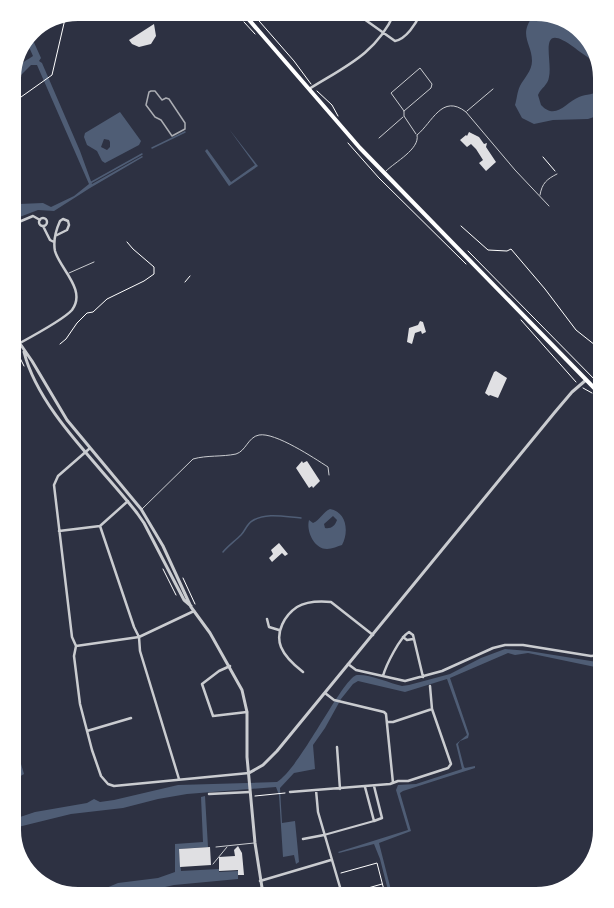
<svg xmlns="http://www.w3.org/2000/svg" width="614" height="908" viewBox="0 0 614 908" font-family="'Fira Sans Condensed',sans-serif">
<rect width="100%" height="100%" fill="#2d3142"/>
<path fill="#4f5d75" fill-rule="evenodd" d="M533,16H546L557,19L572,33L584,39L592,46L597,65C591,58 582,54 575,48C536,19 553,59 549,77C548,85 541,88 538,95L541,105C556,121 566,102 579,97C586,94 595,95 600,90V115L588,119L553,120L534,124L522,118L515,105C517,99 517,92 520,86C524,78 532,71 532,61C532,43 518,36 533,16Z
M32,38L41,58L39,61L42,63L80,151L92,184L142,156L143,157L90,188L54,211L38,210L17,218L14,212L19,204L43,203L51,207L74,196L89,184L37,65H31L17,79L14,80C14,65 23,63 33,56L29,47Z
M120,112L141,141L139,145L105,163L102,161L97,151L87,145L84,137L85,133ZM104,139L109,140L110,142V147L107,150L101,147Z
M229,129L258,166L229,186L205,151L207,149L231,182L255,165Z
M330,509C347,512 349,532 342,545C338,546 332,549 327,549C314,549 306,531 309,520L313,523C320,520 323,512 330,509ZM333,516L337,520C335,526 331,529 325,528L324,524Z
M505,649L529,651L597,662L600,664V668L528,653L515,655L508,653L450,678L469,734L468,738L460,741L458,744L464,767L465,768L475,766V768L403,791L400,793L411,831L379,843L392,894H389L380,859L374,844L339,853L338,852L408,830L396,790L398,785L416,784L462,769L456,744L467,735L447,679L405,692L358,681L353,684L341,699L325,728L313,745L315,769L294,773L280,788L282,823L295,821L299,862L296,864L294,855L283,857L279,795L276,787L187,794L158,799L123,808L71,814L14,828V819L35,812L87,803L94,799L100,802L114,800L178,785L277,782C301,767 343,677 357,675C369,674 390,683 402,686L409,685L450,674L481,658Z
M21,764L24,774L19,777L18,781L14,783V775Z
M205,796L208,847L179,849L181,871L219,869V872L238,871V879L174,885L134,894H92L118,883L158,878L175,872V844L203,842L201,797Z"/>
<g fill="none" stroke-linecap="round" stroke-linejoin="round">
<path stroke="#4f5d75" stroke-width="1.5" d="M152,148L185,132
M90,183L142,154
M223,552C228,546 235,541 241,535C245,531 247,524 252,521C266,512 286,517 301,518"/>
</g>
<path fill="#e0e0e3" d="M154,24L156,36L151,44L139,47L132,44L129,40Z
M469,132L479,137L484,144L487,143L486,147L496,162L486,171L479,163L483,160L476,149L471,144L467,147L460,140L466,135L467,136Z
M420,321L423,322L426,332L422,334L421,331L415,333L412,344L407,342L409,328L418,325Z
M496,371L507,378L498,398L490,395L489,396L485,393L494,372Z
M302,461L303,463L307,461L320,481L313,488L312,486L309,488L296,468Z
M279,543L288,554L285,556L282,553L272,562L269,558L273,554L271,550Z
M238,846L242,853L244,875H238V870L219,871V857L235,856L234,850Z
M210,847L211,865L180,867L179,849Z"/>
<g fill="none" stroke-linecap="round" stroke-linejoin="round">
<path stroke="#fff" stroke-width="1" d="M211,14L231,18L238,14
M253,14L294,61L311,84
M244,22L255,34
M317,91L332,105L338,116
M14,102L52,75L65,19
M348,143L379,178L466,264
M543,157L555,171
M461,226L488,250L507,251L511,249L545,289L576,330L600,349
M597,246L600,243
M468,251L600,385
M185,282L190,276
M521,320L576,382
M60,344L66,339L77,323L87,313L93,312L107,299L144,281L154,274V267L133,249L127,242
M14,346L24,366
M583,388L592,393
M163,569L176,595
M183,578L195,604
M255,796L285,793
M341,873L377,863L385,894
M347,894L382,884"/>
<path stroke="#caccd0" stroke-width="1" d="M404,111L431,88L432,84L420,68L391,93L404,111V116L416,134
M467,111L493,89
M379,138L403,117
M386,171C395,162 420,149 417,135C432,123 442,93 466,112L515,170L549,206
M540,195C542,183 547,179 557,174
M69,273L94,262
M142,509L193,459C207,455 222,457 236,454C246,451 248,437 259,435C275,432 314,458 328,467L329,475
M216,847L254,843
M213,864L227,847"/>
<path stroke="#caccd0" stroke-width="2" d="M324,835L374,821"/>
<path stroke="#caccd0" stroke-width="2.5" d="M357,14L395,41C406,39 416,24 420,14
M309,89C344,67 376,54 394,14
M39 222a4 4 0 1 1 8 0a4 4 0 1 1-8 0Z
M14,224L33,216L40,220
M43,226L50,240L54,242
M20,343C31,337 65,318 72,310C87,290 60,269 55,251C53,241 56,230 60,221L63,219L68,221L69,225L67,230L57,235
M89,449L58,476L54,485L72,637L76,646L74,656L80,704L92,750L101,776L108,784L114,786L249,773
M100,526L134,627L139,637L140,651L179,779
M59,531L100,526L128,501
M267,619L269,627L279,630
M403,637L407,640L413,639
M76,646L139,637L194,611
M348,664L356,670L405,681L442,671L493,648L505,645H523L591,656L600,655
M230,666L219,671L202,684L213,716L247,712
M303,672C294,665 285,657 281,647C275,632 285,615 297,607C307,601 320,601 331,602L373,635
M383,676C386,665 400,637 409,632L413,635L423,677
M325,693L334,700L384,712L386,714L393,783
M388,722H393L432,709
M87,731L131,718
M337,747L340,789
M365,787L374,821L382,818L374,786
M316,790L318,812L342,894
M290,792L390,784L398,781H408L448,768L451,764L432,709L430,686
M209,794L250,792
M303,839L324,835
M260,881L331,860
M171,894L180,891L188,894"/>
<path stroke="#caccd0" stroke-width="3" d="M14,335L32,361L67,420L141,509L163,546L191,607L210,633L242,690L247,712V757L255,843L263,894
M24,352C39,411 100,465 137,513L144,523L184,600L191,606
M249,773L263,765L277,751L555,412L572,392L586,380"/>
<path stroke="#fff" stroke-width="4" d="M244,14L360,148L600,394"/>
<path stroke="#abadb3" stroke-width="1.5" d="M151,91H155L162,100L166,98L169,99L185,123V129L172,136L161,120L155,117L146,105L149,92Z"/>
</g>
<path d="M0 0H614V908H0ZM78 21H536A57 57 0 0 1 593 78V830A57 57 0 0 1 536 887H78A57 57 0 0 1 21 830V78A57 57 0 0 1 78 21Z" fill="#fff" fill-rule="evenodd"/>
</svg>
